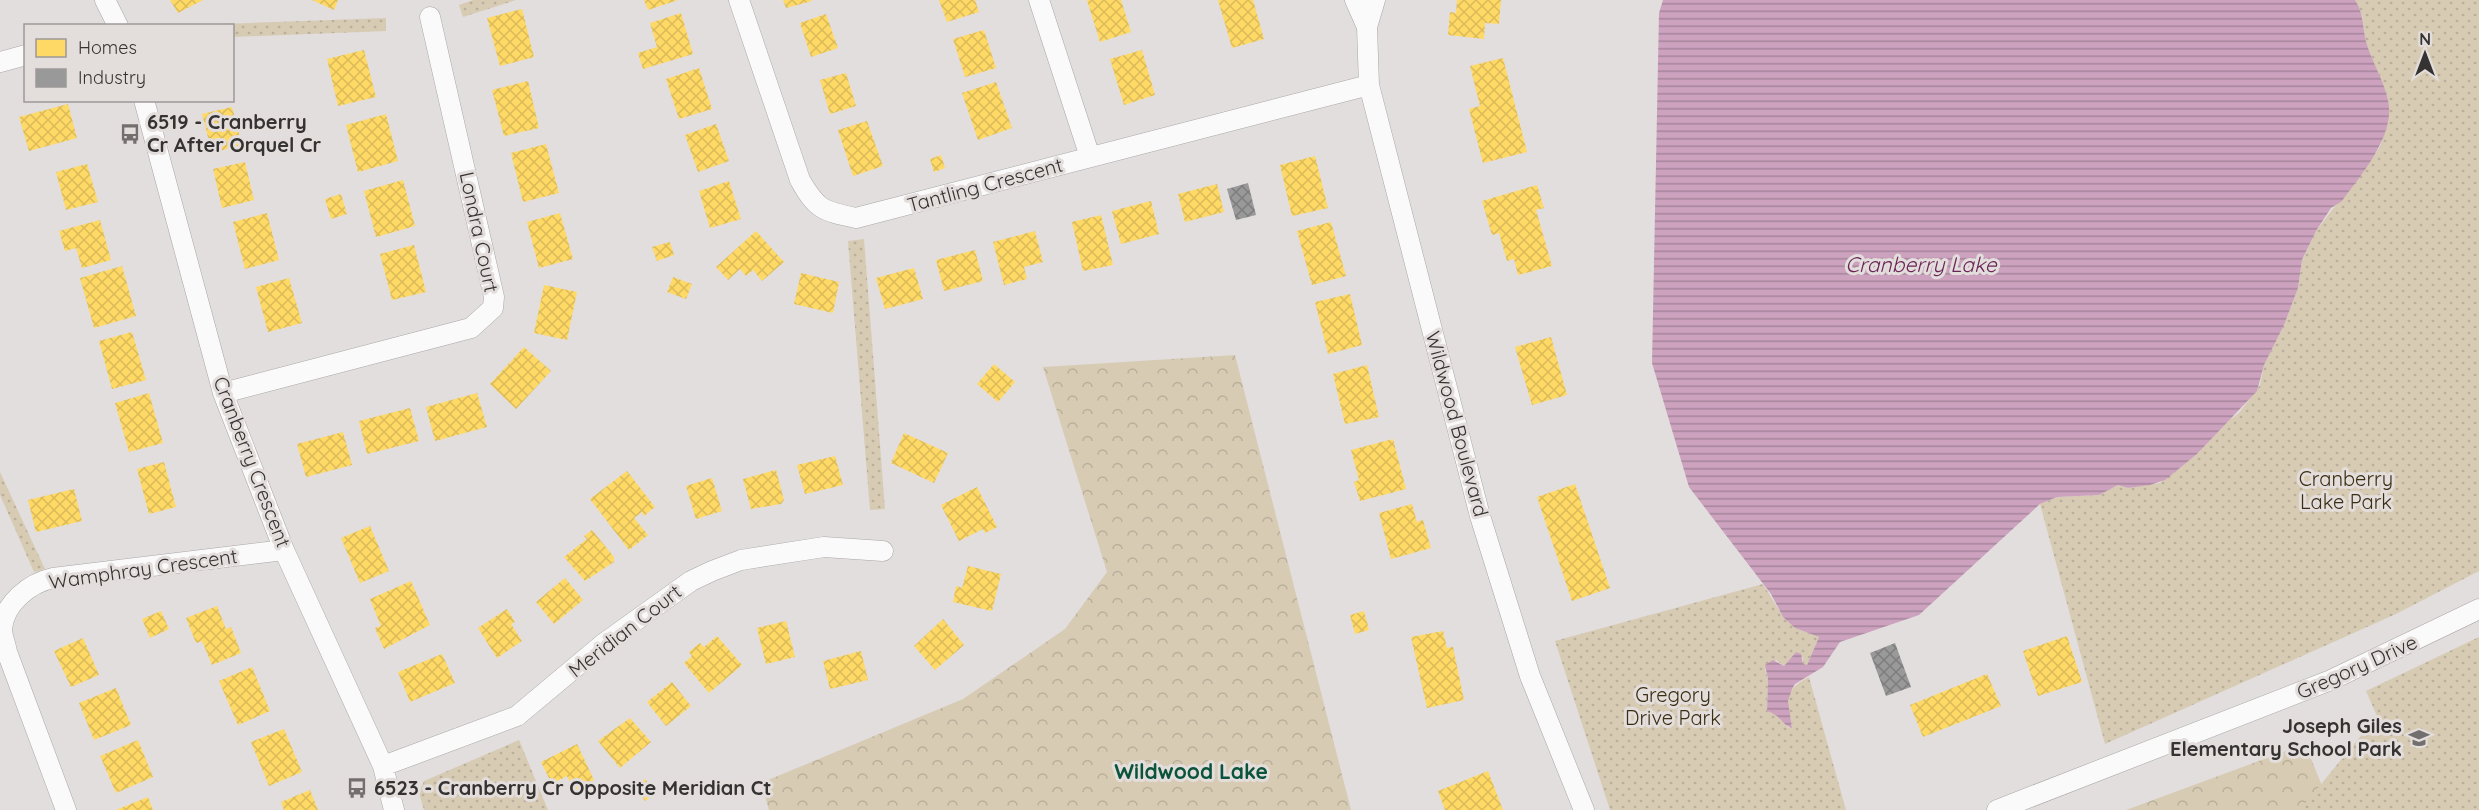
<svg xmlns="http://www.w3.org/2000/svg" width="2479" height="810" viewBox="0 0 2479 810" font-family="Quicksand,sans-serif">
<defs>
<pattern id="forest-crowns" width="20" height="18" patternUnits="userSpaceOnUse" patternTransform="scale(1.5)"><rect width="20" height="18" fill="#d7cbb4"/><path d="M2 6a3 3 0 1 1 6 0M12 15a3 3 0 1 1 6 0" fill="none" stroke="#b9af9b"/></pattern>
<pattern id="park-dots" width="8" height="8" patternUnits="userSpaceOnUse" patternTransform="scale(1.5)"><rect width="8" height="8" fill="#d7cbb4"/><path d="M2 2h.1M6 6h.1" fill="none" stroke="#b9af9b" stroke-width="1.8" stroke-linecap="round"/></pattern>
<pattern id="water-rules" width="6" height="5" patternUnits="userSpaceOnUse" patternTransform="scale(1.5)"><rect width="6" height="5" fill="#cca2be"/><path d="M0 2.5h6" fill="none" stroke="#a6859b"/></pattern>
<pattern id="homes-cross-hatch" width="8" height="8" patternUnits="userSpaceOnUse" patternTransform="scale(1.5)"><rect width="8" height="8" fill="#ffd966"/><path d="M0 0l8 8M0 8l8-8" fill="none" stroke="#dbbb59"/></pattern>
<pattern id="industry-cross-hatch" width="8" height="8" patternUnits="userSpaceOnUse" patternTransform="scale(1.5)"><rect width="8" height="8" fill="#999"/><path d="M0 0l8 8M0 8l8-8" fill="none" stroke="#7e7d7d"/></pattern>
</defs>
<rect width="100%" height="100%" fill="#e2dedd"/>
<path fill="url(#forest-crowns)" d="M1235,355L1351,810H769L761,783L963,699L1065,629L1107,572L1043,367Z
M2305,744L2332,810H2126Z"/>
<path fill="url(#park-dots)" d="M473,0H516L463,17L459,5Z
M2355,0H2479V571L2396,614L2105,744L2040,504L2057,497L2099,495L2118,485L2128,488L2160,483L2197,454L2228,421L2239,413L2260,385L2264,365L2284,325L2298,288L2302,261L2316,231L2380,147L2389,113L2388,100L2366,45L2362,16Z
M386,18V31L233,37L232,26L196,25Z
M864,239L885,509L870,510L848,241Z
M0,472L45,569L34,572L0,495Z
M1763,584L1783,617L1795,628L1819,637L1807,665H1803V658L1796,652L1784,666L1776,660L1765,669L1768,679L1767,711L1777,713L1788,728L1792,725C1786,699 1784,690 1809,677L1846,810H1610L1555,641Z
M2479,637V810H2305L2304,805L2377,716L2366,691Z
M519,740L548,810H424L419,793L424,781Z"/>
<path fill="url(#water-rules)" d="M1663,0H2355C2365,15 2362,32 2368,48C2374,65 2384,82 2388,100C2396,135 2361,175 2342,201L2331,208L2316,231L2302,260L2298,288L2284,325L2264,365L2257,391L2197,454L2165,480L2150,485L2128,488L2118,485L2099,495L2057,497L2040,504L1919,615L1840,642L1823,667L1795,684L1792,689L1788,701L1792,728C1783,726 1781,715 1767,711L1768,679L1765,665L1773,660L1784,666L1796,652L1801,654L1803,664L1807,665L1819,637L1795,628L1783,617L1771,594L1689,487L1652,363L1659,13Z"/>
<path fill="url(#homes-cross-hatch)" d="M170,0H203L178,13Z
M312,0H338L334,10Z
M644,0H678L648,10Z
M783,0H811L812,1L786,8Z
M939,0H975L979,12L947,22Z
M1087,0H1121L1131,32L1100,42Z
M1218,0H1253L1264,39L1232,48Z
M1457,0H1501L1499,24L1485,23L1484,39L1448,35L1450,12L1456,13Z
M522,9L534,57L500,66L487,18Z
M681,13L693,54L643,69L638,53L657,47L650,23Z
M826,14L838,48L811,57L800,23Z
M984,30L996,68L965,77L953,39Z
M364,50L376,97L338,106L327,59Z
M1142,50L1155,95L1124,105L1110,59Z
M1503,58L1527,152L1483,163L1469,109L1480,106L1470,66Z
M699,68L712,109L679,119L666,79Z
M846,73L856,106L830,114L820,80Z
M528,81L539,128L504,136L492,90Z
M996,82L1012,128L978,140L962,93Z
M68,104L77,138L29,151L19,117Z
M232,107L242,145L212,153L202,114Z
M386,114L398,161L358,172L346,125Z
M867,121L883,166L853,176L838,130Z
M716,124L729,161L698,172L685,135Z
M546,144L559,193L523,202L511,153Z
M941,155L945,168L934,172L930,159Z
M1315,156L1328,208L1292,216L1280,165Z
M245,162L254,200L222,208L213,169Z
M87,164L98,202L66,210L56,172Z
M403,180L415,226L376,237L364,191Z
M729,181L741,219L710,228L699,191Z
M1217,184L1224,212L1185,222L1178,194Z
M1537,185L1544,208L1536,210L1552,266L1518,275L1514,259L1507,261L1499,233L1492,235L1482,201Z
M341,194L347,214L331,219L325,199Z
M1151,201L1159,234L1121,244L1112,211Z
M267,213L279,260L245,269L233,222Z
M560,213L573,259L539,268L527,222Z
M1101,215L1113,265L1083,271L1072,222Z
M100,220L111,260L82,268L76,248L65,251L59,231Z
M1331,222L1346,276L1312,285L1297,231Z
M756,231L784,262L762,281L753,270L746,276L740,269L728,280L716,267Z
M1035,231L1043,262L1024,267L1027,279L1004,285L993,242Z
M670,242L674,255L657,261L652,247Z
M414,245L426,292L392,300L380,254Z
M975,250L983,281L944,291L936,260Z
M122,266L136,316L94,328L80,278Z
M914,268L923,299L885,309L876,278Z
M801,273L839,282L833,313L794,304Z
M673,277L692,284L686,299L667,292Z
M289,278L302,323L268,332L256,287Z
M544,285L577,292L567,340L534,333Z
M1350,294L1362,345L1328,354L1315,302Z
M132,332L146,380L112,389L99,341Z
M1551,337L1567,395L1532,405L1515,347Z
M524,347L551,371L516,409L490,384Z
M994,364L1015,382L998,402L977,384Z
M1367,365L1379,417L1345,424L1333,374Z
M149,393L163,443L129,452L115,403Z
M477,393L487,427L435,441L426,407Z
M410,408L419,441L367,454L359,421Z
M343,432L352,465L306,477L297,444Z
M904,433L948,453L934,483L891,463Z
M1393,439L1406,489L1360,501L1354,482L1359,480L1351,450Z
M835,456L843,485L805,494L797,465Z
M164,462L176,507L149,514L137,469Z
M776,470L784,500L781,504L751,509L743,479Z
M627,471L655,507L644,516L642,512L634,518L648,535L629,550L590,499Z
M712,478L722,511L696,519L686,486Z
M1575,484L1610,588L1572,601L1537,497Z
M977,487L997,527L985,533L983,529L959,541L941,505Z
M74,489L82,521L36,532L28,500Z
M1412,504L1417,522L1423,520L1431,548L1391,559L1379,513Z
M370,526L389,571L360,583L341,538Z
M592,530L614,557V562L585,581L564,557L587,539L584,536Z
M968,566L1001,574L992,611L953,602L956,586L962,588Z
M565,578L583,600L554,624L536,602Z
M411,581L430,625L384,649L375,628L381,626L370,599Z
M217,606L226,629L231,627L241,653L212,665L202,641L196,643L186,618Z
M507,609L515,622L511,624L522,641L497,658L478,628Z
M161,611L169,629L150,638L142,619Z
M1364,611L1369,630L1355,634L1350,615Z
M943,619L964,645L935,670L914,646Z
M786,621L795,657L766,664L757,628Z
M1443,631L1447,648L1453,647L1464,700L1427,708L1411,637Z
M717,636L742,665L709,693L684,663L692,656L689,652L700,643L704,647Z
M2067,636L2082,682L2038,696L2023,651Z
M83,638L99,675L71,687L54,651Z
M861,651L868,680L830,689L823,661Z
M442,654L455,683L410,702L398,672Z
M252,667L270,711L238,725L219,681Z
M1987,674L2001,706L1923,737L1910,705Z
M672,682L691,706L666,726L647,702Z
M116,688L131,725L94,740L79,703Z
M630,718L651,742L620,768L598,741Z
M284,729L302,772L269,786L251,742Z
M138,740L153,777L116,793L100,756Z
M577,744L594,780L574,790L567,776L552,784L541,762Z
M1488,771L1503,810H1445L1438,791Z
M645,779L656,793L645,801L634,787Z
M310,790L318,810H284L281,802Z
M148,797L153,810H116Z"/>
<path fill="url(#industry-cross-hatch)" d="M1248,183L1256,215L1236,220L1227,189Z
M1895,643L1911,687L1886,696L1870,653Z"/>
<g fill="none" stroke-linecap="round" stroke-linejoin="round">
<g stroke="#a9a6a6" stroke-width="21">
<path id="street" d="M105,0L118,26
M739,0L800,180C817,210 823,211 856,218L1369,85
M1039,0L1090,157
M1355,0L1367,27
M1375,0L1367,27L1369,85L1480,516L1530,676L1584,810
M0,62L26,55
M144,100L223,393L284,550L383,766L394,810
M223,393L471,328L493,308L494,297L430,17
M383,766L517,716L603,644L691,581L712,571L741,560L824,547L883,551
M66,810L7,652C6,645 2,636 2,629C4,604 29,583 53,578L284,550
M1997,810L2331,680L2479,609"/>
</g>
<use href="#street" stroke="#fbfafa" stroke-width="20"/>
</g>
<defs>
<g id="bus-bare" transform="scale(1.62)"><path d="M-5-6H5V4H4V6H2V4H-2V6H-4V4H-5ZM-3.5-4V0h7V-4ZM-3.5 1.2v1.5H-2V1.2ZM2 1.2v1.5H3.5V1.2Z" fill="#726f6e" stroke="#e3dddc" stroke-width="2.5" paint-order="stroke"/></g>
<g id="school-bare" transform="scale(1.62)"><path d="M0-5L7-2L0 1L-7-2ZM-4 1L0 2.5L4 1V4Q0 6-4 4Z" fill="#726f6e" stroke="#e3dddc" stroke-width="2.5" paint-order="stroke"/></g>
</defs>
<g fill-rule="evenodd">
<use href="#bus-bare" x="130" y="134"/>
<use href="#school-bare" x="2419" y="738"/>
<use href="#bus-bare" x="357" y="788"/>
</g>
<g text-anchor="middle" stroke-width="6" stroke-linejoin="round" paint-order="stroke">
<g font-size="20" font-weight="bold" fill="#353332" stroke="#e3dddc" text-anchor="start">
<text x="147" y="129">6519 - Cranberry<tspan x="147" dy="23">Cr After Orquel Cr</tspan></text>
<text x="2402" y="733" text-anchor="end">Joseph Giles<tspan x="2402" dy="23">Elementary School Park</tspan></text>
<text x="374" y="795">6523 - Cranberry Cr Opposite Meridian Ct</text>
</g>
<g font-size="20" fill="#353332" stroke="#e3dddc">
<text transform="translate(985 185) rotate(-15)" y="7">Tantling Crescent</text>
<text transform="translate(479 232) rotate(78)" y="7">Londra Court</text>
<text transform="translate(1457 424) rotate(75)" y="7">Wildwood Boulevard</text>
<text transform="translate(252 462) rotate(69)" y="7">Cranberry Crescent</text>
<text transform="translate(143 569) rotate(-8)" y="7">Wamphray Crescent</text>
<text transform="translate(625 631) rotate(-38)" y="7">Meridian Court</text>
<text transform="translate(2357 667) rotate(-24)" y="7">Gregory Drive</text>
</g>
<g font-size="20" fill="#3a2d10" stroke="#e3dddc">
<text x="2346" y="486">Cranberry<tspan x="2346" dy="23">Lake Park</tspan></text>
<text x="1673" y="702">Gregory<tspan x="1673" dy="23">Drive Park</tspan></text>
</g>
<g font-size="21" font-style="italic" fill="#6a2458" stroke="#e3dddc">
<text x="1921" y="272">Cranberry Lake</text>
</g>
<g font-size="21" font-weight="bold" fill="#0a543b" stroke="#e3dddc">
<text x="1191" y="779">Wildwood Lake</text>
</g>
</g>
<rect x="24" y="24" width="210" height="78" fill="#e3dddc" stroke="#9d9998" stroke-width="1.5"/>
<rect x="36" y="39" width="30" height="18" fill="#ffd966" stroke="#9d9998" stroke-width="1.5"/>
<text x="78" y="54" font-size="18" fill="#353332">Homes</text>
<rect x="36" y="69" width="30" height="18" fill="#999999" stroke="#9d9998" stroke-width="1.5"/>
<text x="78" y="84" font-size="18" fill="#353332">Industry</text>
<g transform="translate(2425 54)" stroke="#e3dddc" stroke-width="4.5" paint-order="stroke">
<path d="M0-4.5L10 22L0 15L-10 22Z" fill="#353332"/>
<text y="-9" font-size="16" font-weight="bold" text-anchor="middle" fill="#353332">N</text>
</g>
</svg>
